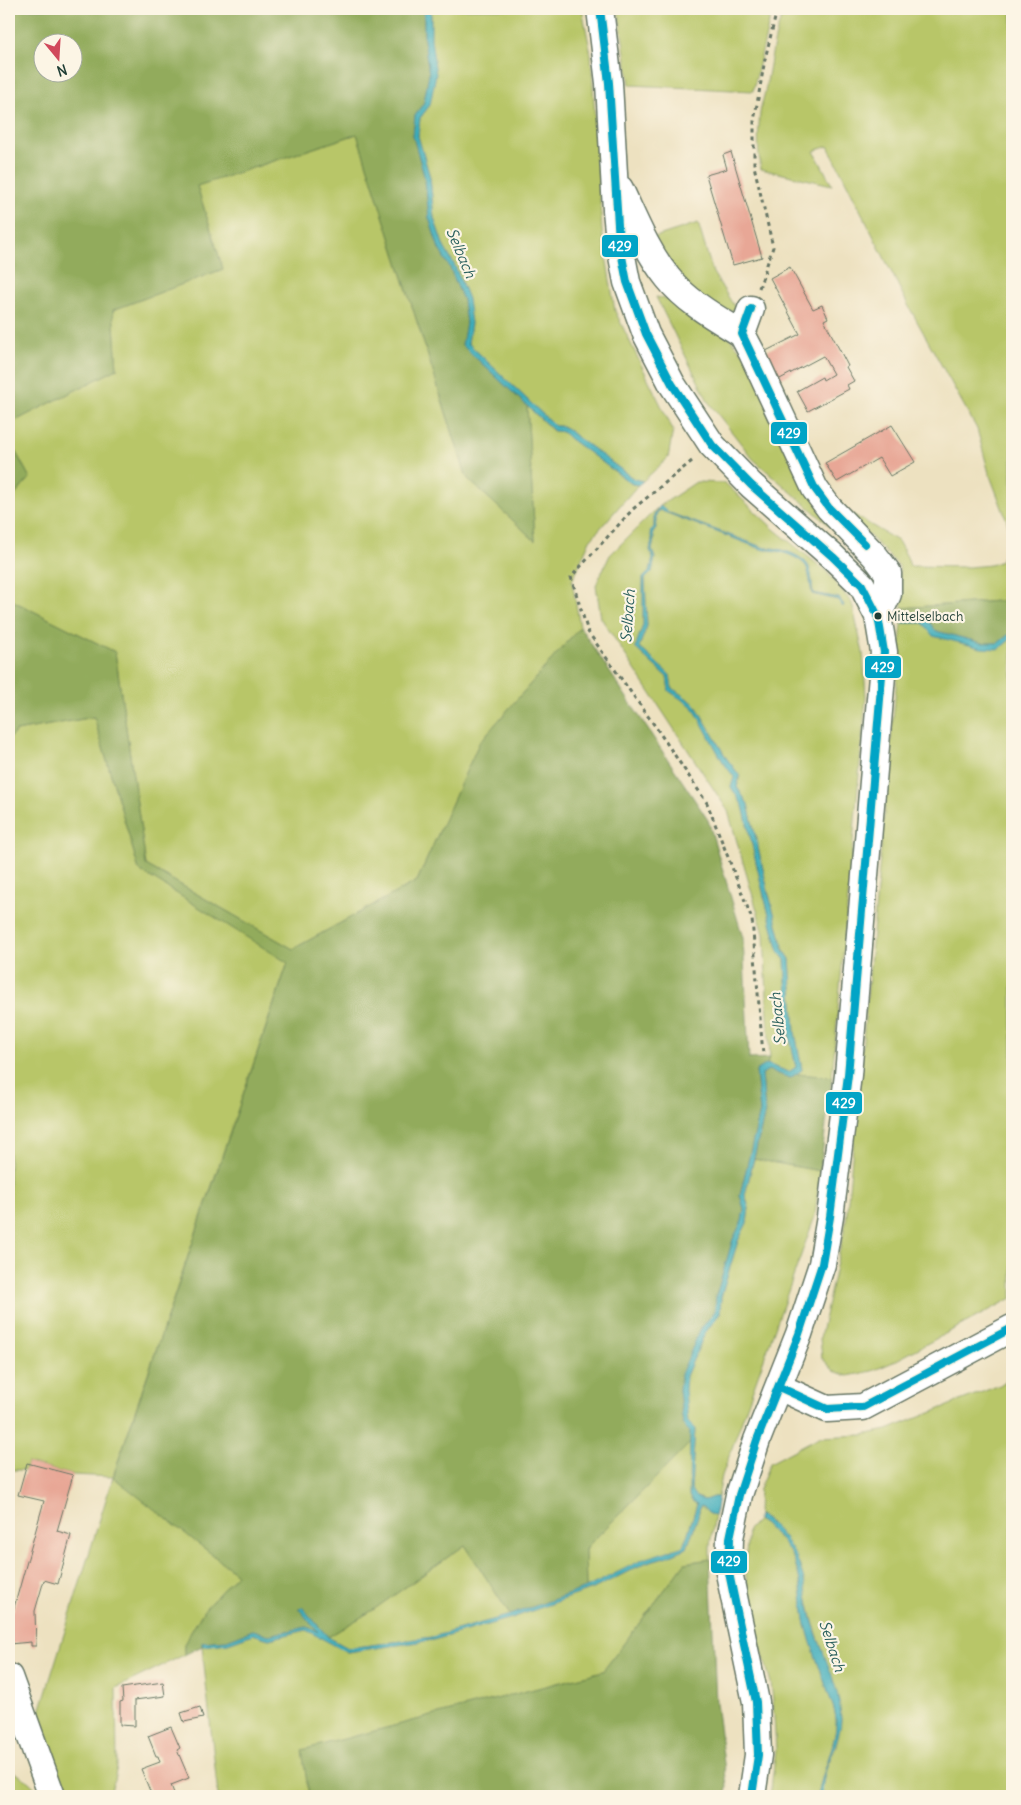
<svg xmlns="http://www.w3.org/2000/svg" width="1021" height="1805" viewBox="0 0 1021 1805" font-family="Delius,sans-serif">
<rect width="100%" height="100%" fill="#fcf5e5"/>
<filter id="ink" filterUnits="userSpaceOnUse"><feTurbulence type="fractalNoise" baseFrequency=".02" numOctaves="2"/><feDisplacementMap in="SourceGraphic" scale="10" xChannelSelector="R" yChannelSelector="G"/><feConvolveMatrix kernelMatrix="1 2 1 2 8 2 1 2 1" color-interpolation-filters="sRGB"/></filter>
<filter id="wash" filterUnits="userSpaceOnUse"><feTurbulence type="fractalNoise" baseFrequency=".0096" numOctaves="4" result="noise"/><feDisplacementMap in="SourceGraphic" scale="20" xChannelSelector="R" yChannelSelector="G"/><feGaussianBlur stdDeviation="1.12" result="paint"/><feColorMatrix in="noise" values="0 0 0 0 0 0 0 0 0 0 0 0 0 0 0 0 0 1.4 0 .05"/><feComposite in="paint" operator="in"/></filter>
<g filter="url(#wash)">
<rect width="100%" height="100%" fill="#ede1c0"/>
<path fill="#b8c668" stroke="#6c824e" d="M431,9H582L591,54L602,231L615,311L673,430L668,458L643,481L634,479L573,434C568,428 563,425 555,426L468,343L471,323L455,266L444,247L434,218L430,177L418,136L420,118L430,105Z
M618,9H772L753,91L630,85Z
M785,9H1012V600L902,608L899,566L842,508L898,541L907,557L910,566L969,567L990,565L999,562L1008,549L1010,542L1009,531L1007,521L989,473L977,429L908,305L828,146L814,151L832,185L761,169C757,151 758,125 761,107C762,102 764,97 765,92C771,64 773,35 785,9Z
M357,134L467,478L535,540L527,406L553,431C561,431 564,432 569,438L632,484L638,485L590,540L572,581L580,627L479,743L417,881L293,949L146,865L115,652L9,599V502L30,478L9,440V424L117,369L113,310L223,269L197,186Z
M698,223L713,273L736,309L726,312L688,289L652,238Z
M656,297L678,301L722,329L744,354L867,558L753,459L709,403Z
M696,482L725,483L775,530L826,571L852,603L863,653L866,697L832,1077L796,1074L802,1069L795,1032L790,959L784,950L768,891L748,804L737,787L740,776L727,759L695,704L672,688L670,675L639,647L647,626L645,579L652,572L655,558L652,550L654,540L653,532L656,528V515L659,510L764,550C777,549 798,555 806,566C809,571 811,588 812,594L838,600L843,606L844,605L839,598L813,593C812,585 812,572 808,565C801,555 777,546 765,548L669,513L660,506Z
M657,508L654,515V527L650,531L652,540L650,550L653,558L650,571L643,578V625L635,648L667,677L669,691L693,706L723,762L735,777L731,787L743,806L763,892L779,952L785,960L789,1034L796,1067L789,1072L767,1064L770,1058L764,934L728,811L601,618L596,585L610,555Z
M902,623H923L999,649L1012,638V1298L891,1363L872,1371L848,1376L834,1371L822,1358L820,1338L846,1222Z
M94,717L139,870L288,962L113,1476L237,1574L204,1610L184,1644V1655L116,1688L117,1767L110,1796H62L36,1724L113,1477L73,1475L27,1463L25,1470H9V739L16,731Z
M754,1159L820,1171L815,1216L722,1476L718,1497H713L705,1500L692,1495L691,1488L695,1430L688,1423L684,1390L686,1376L705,1333L720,1313L721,1297L738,1241L747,1223L749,1208L745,1195Z
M1012,1376V1796H821L825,1771L836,1746L841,1720L838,1700L813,1621L801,1570L771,1523L758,1514L759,1489L770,1463L819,1437L863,1435L887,1430L1000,1385Z
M690,1443L689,1496L692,1501L697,1504L684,1546L586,1588L585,1549Z
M700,1506L703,1507L709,1514L715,1515L710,1545V1559L685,1563L603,1671L303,1750L309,1796H218L202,1646L228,1643L253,1634L269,1639L307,1630L347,1652L433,1640L512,1618L595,1588L647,1562L668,1556L687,1548L698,1516Z
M757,1520C770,1528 780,1538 789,1551C803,1574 801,1600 806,1625C811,1645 819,1666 826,1686C829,1697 835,1708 836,1719C838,1741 821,1773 818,1796H770L776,1750L773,1700L771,1683L751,1612L745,1569L748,1530Z
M465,1545L510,1615L432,1637L348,1648L328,1637L373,1610Z
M9,1714C13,1724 20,1735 15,1746L9,1749Z
M12,1771C23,1777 35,1784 39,1796H9V1772Z"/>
<path fill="#92ab5c" stroke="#587448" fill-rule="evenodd" d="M9,9H424V40L429,74L424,102L415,116L413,136L425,179L429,218L439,249L450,268L463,300L466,323L462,345L527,406L535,541L467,478L357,134L197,186L223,269L113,310L117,369L9,424ZM42,42H72V72H42Z
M9,440L30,478L9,502Z
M9,599L115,652L146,865L293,949L417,881L479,743L580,627L708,820L743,938L749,1059L770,1058L767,1064L756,1071L760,1112L740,1195L744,1209L742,1221L733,1239L716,1296L715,1311L700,1330L679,1390L683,1424L690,1432V1443L585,1549L586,1588L510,1615L465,1545L373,1610L328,1637L302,1607L300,1609L319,1633L307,1627L269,1635L253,1630L227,1640L203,1642L202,1646L184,1655V1644L204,1610L237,1574L113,1477L288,963L139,870L94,717L16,731L9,739Z
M1012,600V632L998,643H982L936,631L926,618L902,617V608Z
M768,1070L790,1078L796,1074L832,1077L820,1171L754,1159L765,1112L762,1074Z
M710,1559L716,1703L727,1786L726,1796H309L302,1750L603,1671L685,1563Z"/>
<path fill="#3fadbc" stroke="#2f7578" d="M424,9H431V39L436,74L430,105L420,118L418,136L430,177L434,218L444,247L455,266L468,299L471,323L468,343L555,426C563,426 568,428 573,434L634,479L643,481L638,485L632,484L569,438C564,432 561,431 554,431L462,345L466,323L463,300L450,268L439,249L429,218L425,179L413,136L415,116L424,102L429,74L424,40Z
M660,506L670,513L765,548C777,547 801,554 808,565C812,572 812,585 813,593L839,598L844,605L843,607L838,600L812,594C811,588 809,571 806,566C799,556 776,549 764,550L659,510L656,515V528L653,532L654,540L652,550L655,558L652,572L645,579L647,626L639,647L670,675L672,688L695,704L727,759L740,776L737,787L748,804L768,891L784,950L790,959L795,1032L802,1070L790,1078L768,1070L762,1074L765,1112L745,1195L749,1208L747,1223L738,1241L721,1297L720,1313L705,1333L686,1376L685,1390L688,1422L695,1429L691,1489C693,1497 697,1498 705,1500L713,1497H718L715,1515L709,1514L703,1507L700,1506L698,1516L687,1548L668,1556L647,1562L595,1588L512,1618L433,1640L347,1652L306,1630L269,1639L253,1634L228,1643L202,1646V1642L227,1640L253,1630L269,1635L307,1627L318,1632L299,1609L302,1607L328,1637L348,1648L432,1637L510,1615L586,1588L646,1558L684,1546L697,1504L692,1501L689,1496L690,1432L683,1425L679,1390L681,1374L700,1330L715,1311L716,1296L733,1239L742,1221L744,1209L740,1195L760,1112L756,1071L767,1064L789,1072L796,1067L789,1034L785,960L779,952L763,892L743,806L731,787L734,777L723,762L693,707L669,691L667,677L635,648L643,625V578L650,571L653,558L650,550L652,540L650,531L654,527V515Z
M902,617L926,618L936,631L982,643H998L1012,632V638L999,649L981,648L933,636L923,623H902Z
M758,1514C772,1523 783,1535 792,1550C806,1572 806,1598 813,1623C822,1653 840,1687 841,1719C841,1736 831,1753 826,1770C823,1778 823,1788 821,1796H818C821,1773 838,1741 836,1719C835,1708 829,1697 826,1686C819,1666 811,1645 806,1625C801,1600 803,1574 789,1551C780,1538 770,1528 757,1520Z"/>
<g id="blocks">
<path fill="#e8a796" d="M731,152L762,257L733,265L706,175L727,169L723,155Z
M790,267L813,309L822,305L828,318L824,320L848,366L846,367L854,381L847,385L849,389L808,411L797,391L822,377L823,380L833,374L823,356L778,380L764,352L800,334L770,278Z
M892,425L915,462L890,476L879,458L837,482L825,463Z
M27,1463L73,1475L57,1531L71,1535L58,1584L44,1580L35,1611L36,1646H31V1642L9,1644V1612L13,1611L44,1501L18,1495Z
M163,1682L165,1696L135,1700V1726L120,1725V1702L123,1701L122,1688Z
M200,1707L203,1718L184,1722L181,1713Z
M171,1727L180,1748L177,1750L189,1778L171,1785L175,1796H152L141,1769L160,1762L158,1756H156L148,1736Z"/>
</g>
</g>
<g filter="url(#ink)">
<use href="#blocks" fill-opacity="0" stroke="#677665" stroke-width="1"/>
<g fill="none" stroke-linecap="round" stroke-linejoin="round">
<g stroke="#677665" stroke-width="29">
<path id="minor" d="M600,9L609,83L616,210L619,241L627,282L646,334L672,384L712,445L751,485L833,557L862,585L878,616L884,652L848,1075L830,1217L822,1264L799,1334L757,1440L739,1495L730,1538L729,1573L756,1702L758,1755L752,1796
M620,189C634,219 647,252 668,278C687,302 716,318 742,334
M751,309L742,334L752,353L815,489L829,508L875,556L888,573V594L878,616
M779,1387L827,1409L863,1407L1012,1328
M9,1677L52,1796"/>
</g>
<path stroke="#677665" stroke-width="3" stroke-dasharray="4 4" stroke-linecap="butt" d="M759,288L773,247L754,166V121L765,59L775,18L779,9
M692,461L633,509L571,577L588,632L655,726L707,803L752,919L763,1055"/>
<use href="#minor" stroke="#fff" stroke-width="26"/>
<g stroke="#fcf5e5" stroke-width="11">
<path id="bus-1" d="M600,9L609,83L619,241L627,282L646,334L672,384L712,445L751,485L833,557L862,585L878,616L884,652L848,1075L830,1217L822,1264L799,1334L757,1440L739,1495L730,1538L729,1573L756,1702L758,1755L752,1796
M751,309L742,334L815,489L829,508L865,544
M779,1387L827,1409L863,1407L1012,1328"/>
</g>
<use href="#bus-1" stroke="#02a4c6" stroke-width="8"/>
</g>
</g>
<circle fill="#1f3d34" stroke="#fcf5e5" stroke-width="2" cx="878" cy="616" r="4.5"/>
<g text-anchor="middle" stroke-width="4.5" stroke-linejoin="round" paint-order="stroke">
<g font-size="13" fill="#1f3d34" stroke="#fcf5e5" text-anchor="start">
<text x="887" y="621">Mittelselbach</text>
</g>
<g font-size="15" font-style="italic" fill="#295f5d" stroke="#fcf5e5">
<text transform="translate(461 253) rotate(67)" y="5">Selbach</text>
<text transform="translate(628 616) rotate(-86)" y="5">Selbach</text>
<text transform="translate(778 1019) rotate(-96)" y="5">Selbach</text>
<text transform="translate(832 1646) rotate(72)" y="5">Selbach</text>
</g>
</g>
<g stroke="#fcf5e5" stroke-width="2">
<rect x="601" y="234" width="38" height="24" rx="5" fill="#02a4c6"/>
<rect x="770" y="421" width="38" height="24" rx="5" fill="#02a4c6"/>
<rect x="864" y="655" width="38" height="24" rx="5" fill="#02a4c6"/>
<rect x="825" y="1091" width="38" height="24" rx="5" fill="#02a4c6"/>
<rect x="710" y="1550" width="38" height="24" rx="5" fill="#02a4c6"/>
</g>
<g font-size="14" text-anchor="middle" font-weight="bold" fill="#fff">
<text x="620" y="251">429</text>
<text x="789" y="438">429</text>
<text x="883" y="672">429</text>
<text x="844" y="1108">429</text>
<text x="729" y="1566">429</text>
</g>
<rect width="1021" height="1805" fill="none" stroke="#fcf5e5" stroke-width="30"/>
<g transform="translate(58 58) rotate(162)"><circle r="24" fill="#fcf5e5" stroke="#a4ab9e"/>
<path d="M0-4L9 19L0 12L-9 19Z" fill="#d1495b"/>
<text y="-8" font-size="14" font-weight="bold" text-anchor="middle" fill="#1f3d34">N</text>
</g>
</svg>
